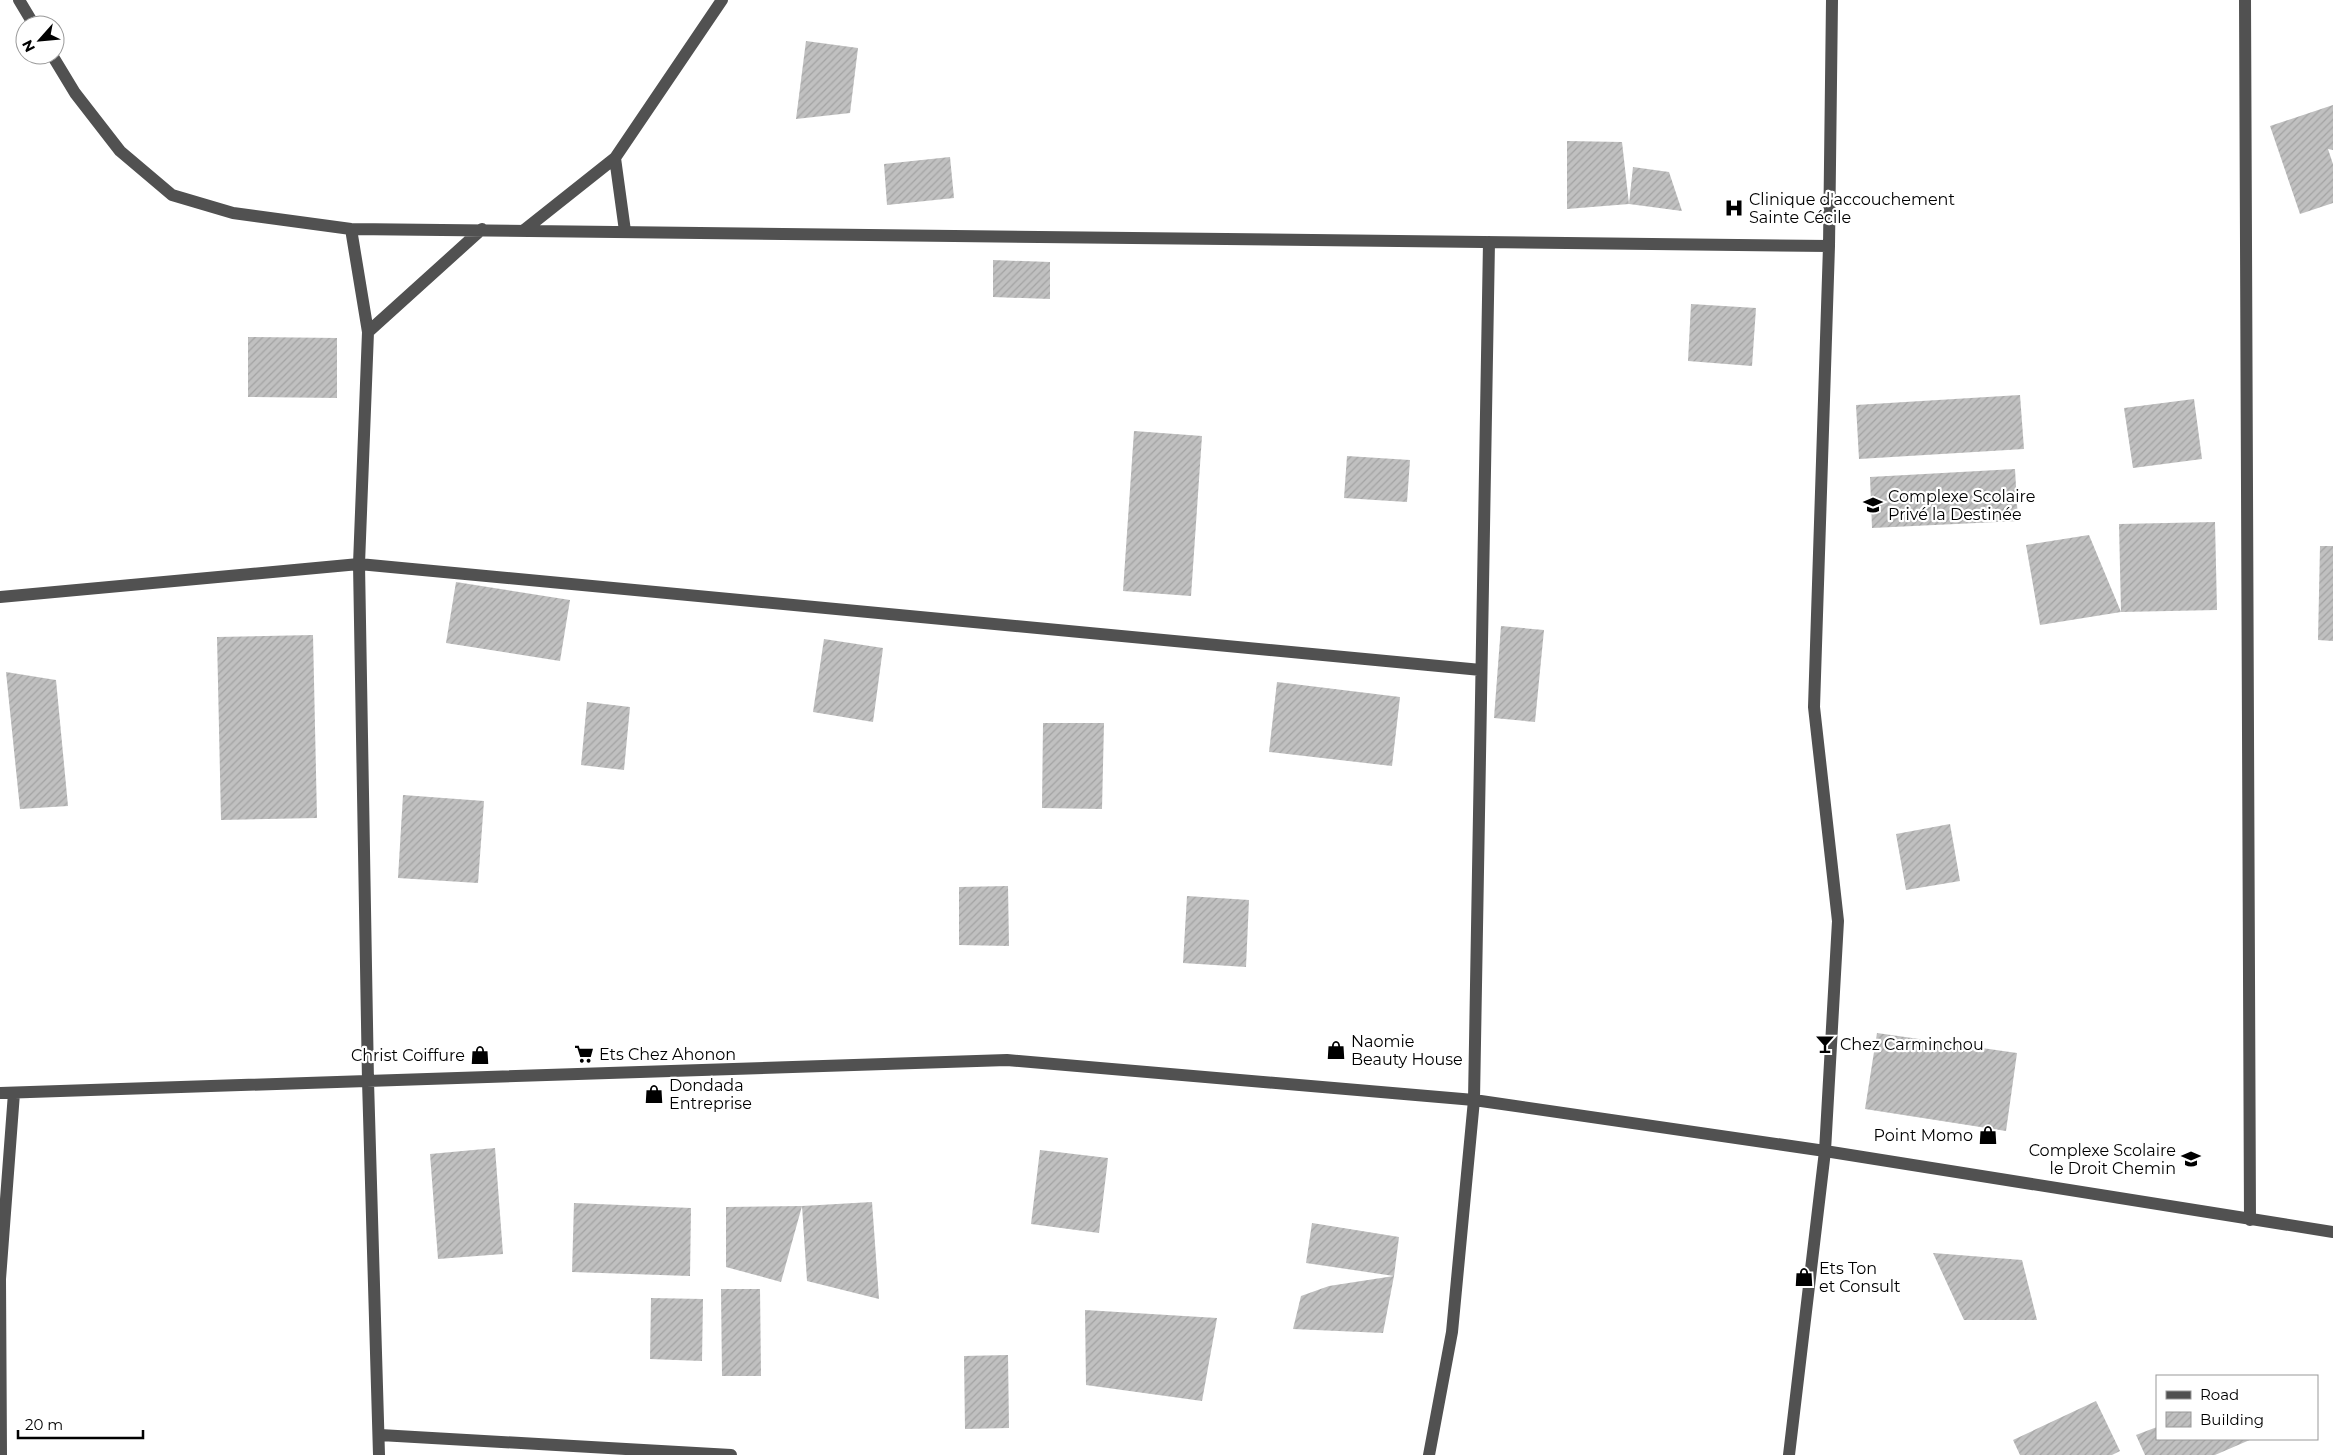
<svg xmlns="http://www.w3.org/2000/svg" width="2333" height="1455" viewBox="0 0 2333 1455" font-family="Montserrat,sans-serif">
<defs>
<pattern id="building-hatch" width="6" height="6" patternUnits="userSpaceOnUse" patternTransform="scale(1.25)"><rect width="6" height="6" fill="#c0c0c0"/><path d="M-1 1l2-2M0 6l6-6M5 7l2-2" fill="none" stroke="#a3a3a3"/></pattern>
</defs>
<rect width="100%" height="100%" fill="#fff"/>
<path fill="url(#building-hatch)" d="M806,41L858,48L850,113L796,119Z
M2333,105V150L2328,149L2333,164V203L2300,214L2270,126Z
M1567,141L1622,142L1629,204L1633,167L1669,172L1682,211L1629,204L1567,209Z
M950,157L954,198L887,205L884,164Z
M993,260L1050,262V299L993,297Z
M1691,304L1756,308L1752,366L1688,361Z
M248,337L337,338V398L248,397Z
M2020,395L2024,449L1859,459L1856,405Z
M2194,399L2202,459L2133,468L2124,408Z
M1134,431L1202,436L1191,596L1123,591Z
M1347,456L1410,460L1407,502L1344,498Z
M2015,469L2018,521L1872,528L1870,477Z
M2215,522L2217,610L2121,612L2040,625L2026,545L2089,535L2121,612L2119,524Z
M2320,546H2333V641L2318,640Z
M456,582L570,600L560,661L446,643Z
M1501,626L1544,630L1535,722L1494,718Z
M313,635L317,818L221,820L217,637Z
M824,639L883,648L873,722L813,712Z
M6,672L56,680L68,806L20,809Z
M1277,682L1400,697L1392,766L1269,752Z
M587,702L630,707L624,770L581,765Z
M1043,723H1104L1102,809L1042,808Z
M403,795L484,801L478,883L398,878Z
M1950,824L1960,881L1906,890L1896,834Z
M1008,886L1009,946L959,945V887Z
M1187,896L1249,900L1246,967L1183,963Z
M1877,1033L2017,1053L2006,1131L1865,1109Z
M495,1148L503,1254L438,1259L430,1154Z
M1040,1150L1108,1158L1099,1233L1031,1224Z
M872,1202L879,1299L807,1281L802,1206Z
M574,1203L691,1208L690,1276L572,1272Z
M802,1206L781,1282L726,1267V1207Z
M1312,1223L1399,1237L1394,1276L1383,1333L1293,1329L1301,1296L1329,1286L1394,1276L1306,1263Z
M1933,1253L2022,1260L2037,1320H1964Z
M721,1289H760L761,1376H722Z
M651,1298L703,1299L702,1361L650,1359Z
M1085,1310L1217,1318L1202,1401L1086,1385Z
M1008,1355L1009,1428L965,1429L964,1356Z
M2096,1401L2120,1451L2112,1455H2020L2013,1440Z
M2157,1427V1439H2252L2215,1455H2145L2136,1435Z"/>
<g fill="none" stroke-linecap="round" stroke-linejoin="round">
<path stroke="#515151" stroke-width="12" d="M19,0L34,25
M2245,0L2250,1220
M52,55L75,93L120,151L172,195L233,213L351,229L1829,246
M615,158L625,231
M351,229L368,332L359,564L368,1081L379,1455
M523,231L615,158L722,0
M368,332L482,229
M0,597L359,564L1481,670
M0,1093L1007,1060L1474,1100L1825,1151L2333,1232
M380,1435L731,1455
M1,1455L0,1279L14,1093
M1429,1455L1452,1332L1474,1100L1489,242
M1789,1455L1825,1151L1838,921L1814,707L1829,246L1832,0"/>
</g>
<defs>
<g id="hospital-bare" transform="scale(1.5)"><path d="M-5-5h3v3.5h4V-5h3V5h-3V1.5h-4V5h-3Z" fill="#000" stroke="#fff" stroke-width="2.5" paint-order="stroke"/></g>
<g id="school-bare" transform="scale(1.5)"><path d="M0-5L7-2L0 1L-7-2ZM-4 1L0 2.5L4 1V4Q0 6-4 4Z" fill="#000" stroke="#fff" stroke-width="2.5" paint-order="stroke"/></g>
<g id="bar-bare" transform="scale(1.5)"><path d="M-6-5H6L.8 .8V4.5H3.5V6h-7V4.5H-.8V.8Z" fill="#000" stroke="#fff" stroke-width="2.5" paint-order="stroke"/></g>
<g id="shop-bare" transform="scale(1.5)"><path d="M-5-2.5h2.3a2.7 3.5 0 0 1 5.4 0H5L5.5 6h-11ZM-1.5-2.5h3a1.5 2.3 0 0 0-3 0Z" fill="#000" stroke="#fff" stroke-width="2.5" paint-order="stroke"/></g>
<g id="supermarket-bare" transform="scale(1.5)"><path d="M-6-5.5h2.5l.6 2H6L4.5 2H-2.5L-4.4-4H-6ZM-1.5 3.2a1.3 1.3 0 1 0 .1 0ZM3 3.2a1.3 1.3 0 1 0 .1 0Z" fill="#000" stroke="#fff" stroke-width="2.5" paint-order="stroke"/></g>
</defs>
<g fill-rule="evenodd">
<use href="#hospital-bare" x="1734" y="208"/>
<use href="#school-bare" x="1873" y="505"/>
<use href="#bar-bare" x="1825" y="1044"/>
<use href="#shop-bare" x="1336" y="1050"/>
<use href="#supermarket-bare" x="584" y="1054"/>
<use href="#shop-bare" x="480" y="1055"/>
<use href="#shop-bare" x="654" y="1094"/>
<use href="#shop-bare" x="1988" y="1135"/>
<use href="#school-bare" x="2191" y="1159"/>
<use href="#shop-bare" x="1804" y="1277"/>
</g>
<g text-anchor="middle" stroke-width="4.5" stroke-linejoin="round" paint-order="stroke">
<g font-size="16" fill="#000" stroke="#fff" text-anchor="start">
<text x="1749" y="205">Clinique d'accouchement<tspan x="1749" dy="18">Sainte Cécile</tspan></text>
<text x="1888" y="502">Complexe Scolaire<tspan x="1888" dy="18">Privé la Destinée</tspan></text>
<text x="1351" y="1047">Naomie<tspan x="1351" dy="18">Beauty House</tspan></text>
<text x="1840" y="1050">Chez Carminchou</text>
<text x="599" y="1060">Ets Chez Ahonon</text>
<text x="465" y="1061" text-anchor="end">Christ Coiffure</text>
<text x="669" y="1091">Dondada<tspan x="669" dy="18">Entreprise</tspan></text>
<text x="1973" y="1141" text-anchor="end">Point Momo</text>
<text x="2176" y="1156" text-anchor="end">Complexe Scolaire<tspan x="2176" dy="18">le Droit Chemin</tspan></text>
<text x="1819" y="1274">Ets Ton<tspan x="1819" dy="18">et Consult</tspan></text>
</g>
</g>
<rect x="2156" y="1375" width="162" height="65" fill="#ffffff" stroke="#999999"/>
<rect x="2166" y="1391" width="25" height="8" fill="#515151" stroke="#999999"/>
<text x="2200" y="1400" font-size="15" fill="#000000">Road</text>
<rect x="2166" y="1412" width="25" height="15" fill="url(#building-hatch)" stroke="#999999"/>
<text x="2200" y="1425" font-size="15" fill="#000000">Building</text>
<g transform="translate(40 40) rotate(243)"><circle r="24" fill="#ffffff" stroke="#999999"/>
<path d="M0-4L9 19L0 12L-9 19Z" fill="#000000"/>
<text y="-8" font-size="14" font-weight="bold" text-anchor="middle" fill="#000000">N</text>
</g>
<path d="M18 1430v8h125v-8" fill="none" stroke="#000000" stroke-width="2.5"/>
<text x="25" y="1430" font-size="15" fill="#000000" stroke="#ffffff" stroke-width="4" paint-order="stroke">20 m</text>
</svg>
